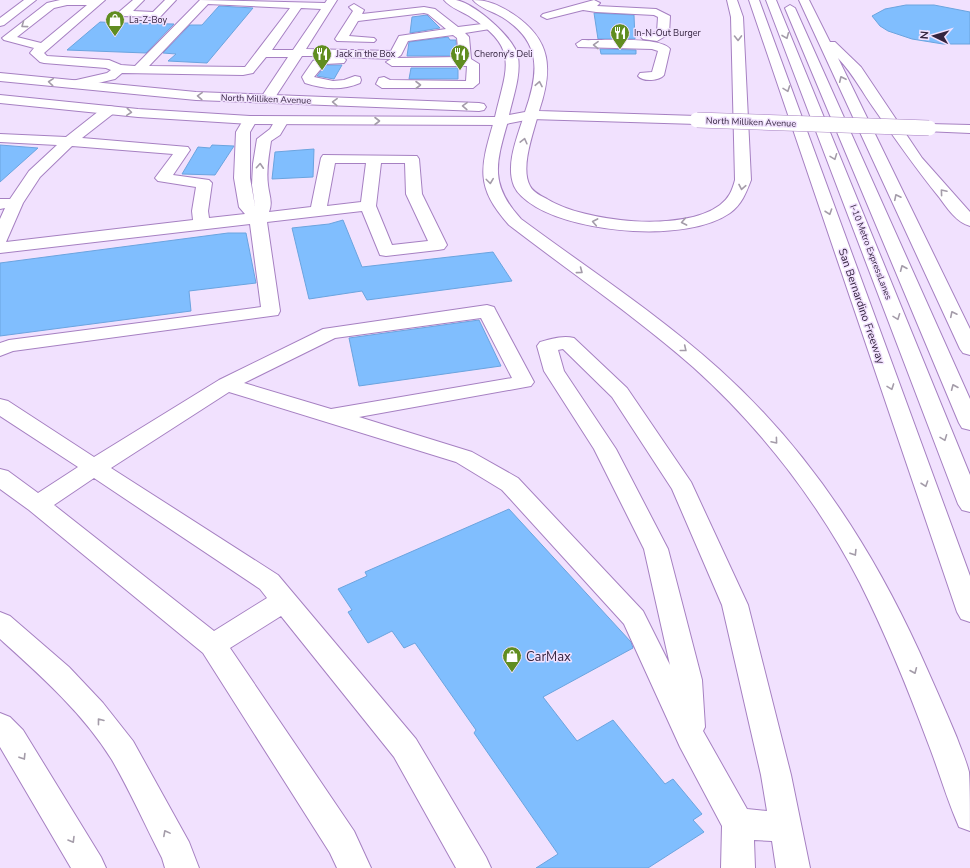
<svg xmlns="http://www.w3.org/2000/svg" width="970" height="868" viewBox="0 0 970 868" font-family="'Nunito Sans',sans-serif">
<rect width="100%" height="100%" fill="#f1e1fe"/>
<path fill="#80befe" stroke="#6ba4df" d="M906,5H934L970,12V44H943L912,39L888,31L880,26L872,16L885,9Z
M219,6L253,8L207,63L168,61L176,54L163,53L190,25H202Z
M594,13L634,15L635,39H598Z
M427,15L440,28L410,33L412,17Z
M100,22L123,23L174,24L146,53L67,50Z
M448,37L450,40H456L457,56H407L409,42Z
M600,49L636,50V54H601Z
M326,65H342L334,79L317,76Z
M411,68H458V79H409Z
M0,145L38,148L0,182Z
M212,145L234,146L215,175L182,174L198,147L210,148Z
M314,149L313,177L272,179L275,152Z
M343,220L362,267L493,252L512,281L367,300L362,291L309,299L292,228L329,224Z
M228,233H246L256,283L189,291L191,311L0,336V263Z
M479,320L501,366L359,386L349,338Z
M509,509L631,642L633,648L543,697L577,741L613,720L665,784L673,779L702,814L693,820L704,832L648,868H536L558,854L474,733L476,730L415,643L404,648L392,631L368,643L348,612L352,610L338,589L367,576L365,572Z"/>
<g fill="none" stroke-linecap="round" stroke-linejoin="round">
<g stroke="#a680c2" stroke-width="2">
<path id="minor" d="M24,0H36L4,25L0,26V18Z
M60,0H105L44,53L47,56L109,60L121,65L135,66L200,0L325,3L327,0H337L306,49L391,51L399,36L446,29L428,14L424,13L358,21L349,36L374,38L376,40L374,42L337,41L335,39L353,11L349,7L354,4L364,10L362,14L424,7L435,9L458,27L490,23L496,26L490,29L465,33L469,37L471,59L479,64V83L473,88H382L376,84L379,78L384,77L390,80L466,81L467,66H392L386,62L391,59L343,57L346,60L344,63L325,64L314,77L333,81L344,80L355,76L360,77L361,80L360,83C341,91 324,89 305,83L302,77L313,61L323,56H302L272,102H262L260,99L288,57H266L253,73L243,75L122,73L115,79L77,88L72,87L71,84L72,81L107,73L111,70L106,68L44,63L40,62L30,53L34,48L4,40L2,38L47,3ZM208,4L290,8L245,67L149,66ZM67,5H87L41,43L17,37L54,8ZM301,8L321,9L293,50H272ZM453,35L457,38L459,57L397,58L401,55L408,41Z
M133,0H144L133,11L153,12L165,0H176L160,17L119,16L117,14L119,12Z
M594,0L600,3L597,6L656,9L670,16L669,34L657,41L643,39L641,37L643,35L657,32L658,17L654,15L596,12L583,10L547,19L541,16L543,14Z
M582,40C598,41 661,36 670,49L664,75C659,81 643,82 638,76L640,73L652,72L658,51L652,49L578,47L576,44Z
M109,106L114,107L116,110L114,113L82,138L188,147L190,150L173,175L209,180L212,183L208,211L209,218L245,214L239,207L234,178L236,132L245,117H255L257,120L250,132V178L255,206L252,185L253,164L257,139L270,129L277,117H287L289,120L280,135L271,141C269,155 266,170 268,185C269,195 273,202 269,212L311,207L321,158L323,155L417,156L419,159L422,194L447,245L444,249L438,250L386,256L380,255L362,211L267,222L280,311L278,315L13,351L0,356V343L9,340L261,307L250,224L0,253V219L5,208L0,209V199H10L29,171L57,145L0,142V134L66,137L104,107ZM72,146L173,154L155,178L158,181L196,187L192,211L193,220L6,242L23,203L40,177ZM335,163H366L361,202L327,206ZM381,163H405L406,194L428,241L392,245L376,206Z
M487,305L494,307L496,311L534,382L531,386L359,417L472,452L518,478L643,611L670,665L644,549L594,449L544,371L537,346L540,342C551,339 563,335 574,338L627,388L691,482L748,605L791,775L810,868H776L772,841L754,840L755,868H721L722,826L680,747L624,624L502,490L456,462L229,392L111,468L278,575L416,739L486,857L491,868H456L394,757L281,616L230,648L354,831L371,868H337L330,853L203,653L29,510L0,489V469L8,471L38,493L78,467L0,416V399L8,401L94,457L219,380L323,329ZM481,318L512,378L331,409L244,383L335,338ZM563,349L612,397L672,489L722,605L761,775L767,811L747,809L703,731L705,727L702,680L668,549L616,449L564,371L558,350ZM94,478L260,589L267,598L214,631L54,505Z"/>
</g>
<g stroke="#a680c2" stroke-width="2">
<path id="major" d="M444,0C448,0 452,0 456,0C474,3 515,38 518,57C521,76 513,97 509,115L525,112C539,72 542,42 502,17C494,12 479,8 473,0C488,0 499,5 513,14C552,40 553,69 539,111L697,116L702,117L704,120L702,123L697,124L531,119L501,125L250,124L138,117L0,103V95L138,109L250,116L495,117C506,69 520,49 472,18C464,12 450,8 444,0Z
M0,73L196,92L479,103L484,104L486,107L484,110L479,111L196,100L0,81Z
M929,124L970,125V133L924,131L922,128L924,125Z
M0,612L10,616L69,667L103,703L133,741L189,842L199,868H165L162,858C145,825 130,791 112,760C83,713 40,675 0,639Z
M0,713L10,717L23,730L101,857L106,868H71L0,747Z"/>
</g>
<g stroke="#a680c2" stroke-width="2">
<path id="highway" d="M727,0H737L743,17L751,180C746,193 742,204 730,213C687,243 580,233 536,207C528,202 518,195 514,186C505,164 518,136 524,115L526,112H536L538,115C533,134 520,168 530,186C533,192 541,196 547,199C584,222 683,233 720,205C729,198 732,191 735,180L731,17Z
M749,0H759L970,576V622L961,619L957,612Z
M766,0H776L970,475V512L962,510L958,504Z
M799,0H809L830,42H835L861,67L922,158L970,212V226C957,223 947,208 939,197C916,169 896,140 875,110C862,92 854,75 838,58L970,329V355L963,353L960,349Z
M790,5L795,8L970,399V430L962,428L959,423L785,8Z
M501,117L506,118L508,121C496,163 489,184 521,219C587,268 658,314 719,369C806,447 871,546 919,651C932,680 945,709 957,738C961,749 966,760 969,772C970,786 970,815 970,831L959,827C947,800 939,771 928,743C908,689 886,635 860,583C819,503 760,427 693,367C635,316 570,272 509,225C475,187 480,168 494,121L496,118Z"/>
</g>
<use href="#minor" fill="#fff" fill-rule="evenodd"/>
<use href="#major" fill="#fff" fill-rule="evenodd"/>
<use href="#highway" fill="#fff" fill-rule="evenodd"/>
<g stroke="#a680c2" stroke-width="16" stroke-linecap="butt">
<path id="major-bridge" d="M697,120L929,128"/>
</g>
<use href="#major-bridge" stroke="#fff" stroke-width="15"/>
</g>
<defs><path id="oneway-chevron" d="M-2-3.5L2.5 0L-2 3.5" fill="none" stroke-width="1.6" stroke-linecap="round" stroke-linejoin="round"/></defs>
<g stroke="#a49ca9">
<use href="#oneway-chevron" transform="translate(24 25) rotate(143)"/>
<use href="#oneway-chevron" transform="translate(786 36) rotate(68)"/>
<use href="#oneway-chevron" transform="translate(738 38) rotate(89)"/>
<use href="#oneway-chevron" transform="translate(596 45) rotate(-179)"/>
<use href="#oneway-chevron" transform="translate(842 79) rotate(-115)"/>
<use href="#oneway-chevron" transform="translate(51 82) rotate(-175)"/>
<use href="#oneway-chevron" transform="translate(539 84) rotate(-79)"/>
<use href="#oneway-chevron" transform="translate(418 85)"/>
<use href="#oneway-chevron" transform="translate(787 89) rotate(70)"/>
<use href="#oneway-chevron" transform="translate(200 96) rotate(-177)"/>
<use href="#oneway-chevron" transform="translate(335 102) rotate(-178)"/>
<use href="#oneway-chevron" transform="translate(465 106) rotate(-178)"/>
<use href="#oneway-chevron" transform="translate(129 112) rotate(5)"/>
<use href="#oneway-chevron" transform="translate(377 121)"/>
<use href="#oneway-chevron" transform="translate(524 141) rotate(-76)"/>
<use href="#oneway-chevron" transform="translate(834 157) rotate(69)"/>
<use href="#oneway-chevron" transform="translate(260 166) rotate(-86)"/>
<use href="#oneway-chevron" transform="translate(490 181) rotate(83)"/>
<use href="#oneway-chevron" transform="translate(742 187) rotate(101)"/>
<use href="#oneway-chevron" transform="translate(943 192) rotate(-130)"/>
<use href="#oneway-chevron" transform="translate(897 197) rotate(-116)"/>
<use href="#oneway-chevron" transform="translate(829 212) rotate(71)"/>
<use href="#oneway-chevron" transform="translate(595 222) rotate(-169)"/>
<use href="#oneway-chevron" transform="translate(684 222) rotate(169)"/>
<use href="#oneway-chevron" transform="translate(903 268) rotate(-113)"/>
<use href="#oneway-chevron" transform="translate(580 271) rotate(37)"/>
<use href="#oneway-chevron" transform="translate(953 314) rotate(-116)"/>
<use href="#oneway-chevron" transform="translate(897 317) rotate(69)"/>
<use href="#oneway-chevron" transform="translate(684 349) rotate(39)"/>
<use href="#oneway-chevron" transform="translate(891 387) rotate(70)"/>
<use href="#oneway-chevron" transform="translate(954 387) rotate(-113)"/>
<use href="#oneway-chevron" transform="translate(944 438) rotate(69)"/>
<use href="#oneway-chevron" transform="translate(775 441) rotate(50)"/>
<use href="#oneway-chevron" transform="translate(925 484) rotate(71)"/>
<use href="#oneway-chevron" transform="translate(854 553) rotate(58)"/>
<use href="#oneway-chevron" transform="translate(914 671) rotate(67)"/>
<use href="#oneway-chevron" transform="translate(100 721) rotate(-128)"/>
<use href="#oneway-chevron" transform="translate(23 757) rotate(58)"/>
<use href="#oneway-chevron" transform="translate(166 833) rotate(-118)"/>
<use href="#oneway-chevron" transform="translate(72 840) rotate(59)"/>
</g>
<defs>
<g id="shop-pin" transform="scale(1)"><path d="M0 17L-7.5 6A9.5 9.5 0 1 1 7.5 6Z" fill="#608d20" stroke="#f1e1fe"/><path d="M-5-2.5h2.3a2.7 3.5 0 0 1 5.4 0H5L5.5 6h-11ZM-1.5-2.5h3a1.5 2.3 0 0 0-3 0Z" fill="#fff"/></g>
<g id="restaurant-pin" transform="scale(1)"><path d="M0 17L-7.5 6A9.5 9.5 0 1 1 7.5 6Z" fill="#608d20" stroke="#f1e1fe"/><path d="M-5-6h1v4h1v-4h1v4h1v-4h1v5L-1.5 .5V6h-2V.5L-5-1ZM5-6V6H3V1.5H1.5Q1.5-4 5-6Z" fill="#fff"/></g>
</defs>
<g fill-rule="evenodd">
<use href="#shop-pin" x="115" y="20"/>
<use href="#restaurant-pin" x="620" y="33"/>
<use href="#restaurant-pin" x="322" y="54"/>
<use href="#restaurant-pin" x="460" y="54"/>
<use href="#shop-pin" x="512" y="656"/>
</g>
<g text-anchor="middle" stroke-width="3" stroke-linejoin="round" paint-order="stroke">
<g font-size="9" fill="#34243f" stroke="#f1e1fe" text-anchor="start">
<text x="129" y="23">La-Z-Boy</text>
<text x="634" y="36">In-N-Out Burger</text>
<text x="336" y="57">Jack in the Box</text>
<text x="474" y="57">Cherony's Deli</text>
</g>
<g font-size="9" fill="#34243f" stroke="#f1e1fe">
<text transform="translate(266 99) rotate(2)" y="3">North Milliken Avenue</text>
<text transform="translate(751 122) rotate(2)" y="3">North Milliken Avenue</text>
<text transform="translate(871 252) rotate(69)" y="3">I-10 Metro ExpressLanes</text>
</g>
<g font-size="11" fill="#34243f" stroke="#f1e1fe">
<text transform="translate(862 306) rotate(71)" y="4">San Bernardino Freeway</text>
</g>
<g font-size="13" fill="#34243f" stroke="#f1e1fe" text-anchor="start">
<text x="526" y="661">CarMax</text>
</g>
</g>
<g transform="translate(934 36) rotate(275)" stroke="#f1e1fe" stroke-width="3" paint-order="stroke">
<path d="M0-3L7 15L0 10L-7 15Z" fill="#34243f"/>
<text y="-6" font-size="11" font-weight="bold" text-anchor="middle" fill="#34243f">N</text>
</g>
</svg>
